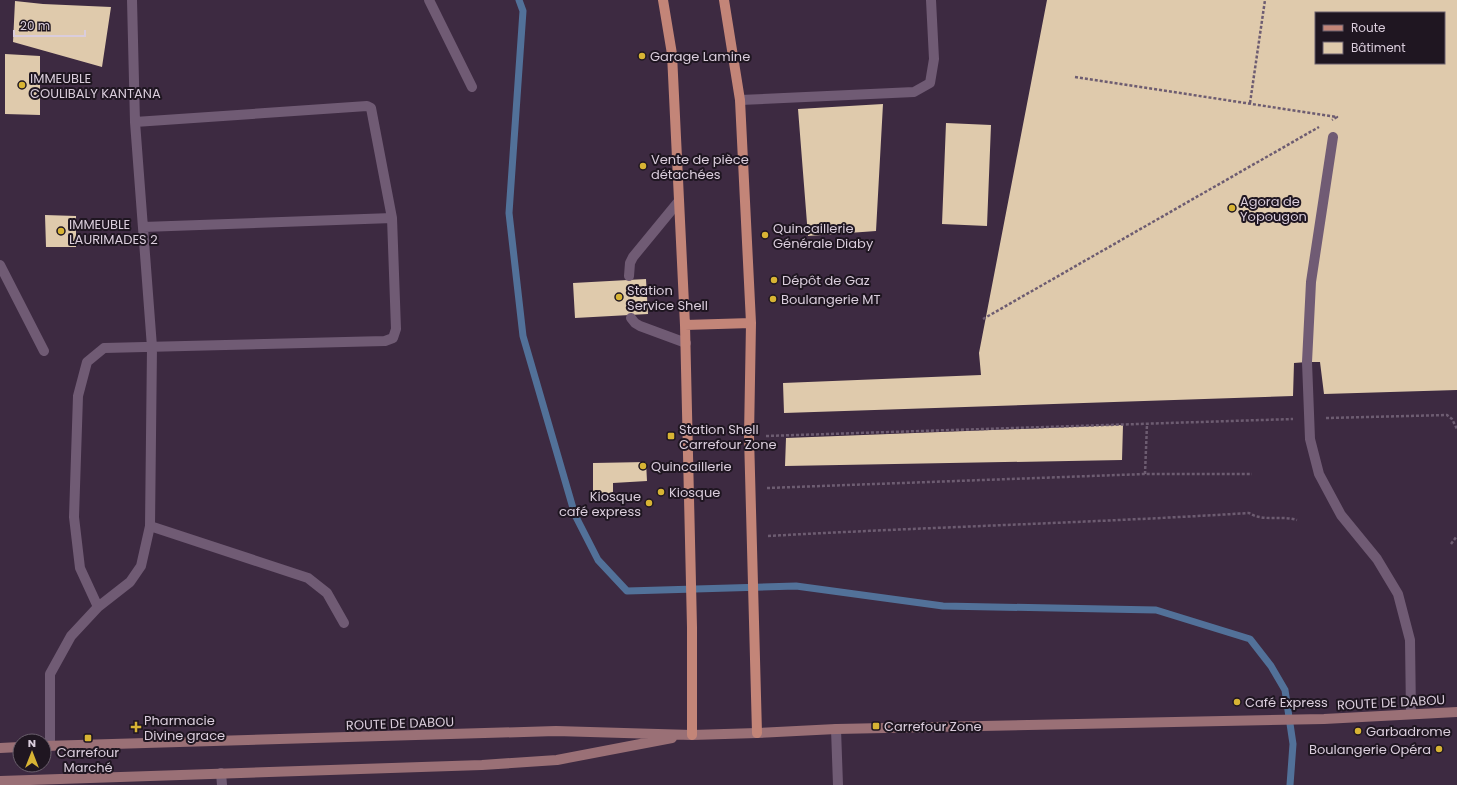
<svg xmlns="http://www.w3.org/2000/svg" width="1457" height="785" viewBox="0 0 1457 785" font-family="Poppins,sans-serif">
<rect width="100%" height="100%" fill="#3d2a41"/>
<g fill="none" stroke-linecap="round" stroke-linejoin="round">
<path stroke="#527199" stroke-width="7" d="M519,0L523,11L509,213L523,336L575,515L598,560L627,591L796,586L943,606L1156,610L1250,639L1271,666L1285,690L1293,744L1290,785"/>
</g>
<path fill="#dfcaac" fill-rule="evenodd" d="M1047,0H1457V390L1324,394L1320,362H1307L1294,363L1293,396L784,413L783,383L981,375L979,353ZM1316,13H1444V63H1316Z
M15,1L43,4L111,7L102,67L13,42Z
M5,54L40,56V115L5,114Z
M883,104L876,231L808,236L798,109Z
M946,123L991,125L987,226L942,224Z
M45,215L76,216V247H46Z
M646,279L648,314L575,318L573,283Z
M1123,425L1122,460L785,466L786,438Z
M646,462L647,481L613,483V494H593V463Z"/>
<g fill="none" stroke-linecap="round" stroke-linejoin="round">
<path stroke="#6d5c71" stroke-width="2.5" stroke-dasharray="3 2" stroke-linecap="butt" d="M1075,77L1337,117L1332,120
M1250,103L1265,0
M983,319L1319,127
M1326,418L1447,415L1452,419L1457,429
M766,436L1293,419
M1145,474L1147,424
M767,488L1145,474H1252
M768,536C928,527 1089,523 1249,513C1263,522 1281,515 1297,520
M1451,544L1457,536"/>
<path stroke="#705b74" stroke-width="10" d="M1333,137L1311,282L1307,362L1310,439L1319,474L1341,515L1377,559L1398,594L1410,640L1411,714
M629,276L630,263L633,257L679,201
M631,318L635,323L640,326L686,343
M221,773L222,785"/>
<path stroke="#705b74" stroke-width="10" d="M429,0L472,87
M740,100L914,92L930,83L934,59L931,0
M143,227L392,218
M0,265L44,351
M150,526L308,578L327,593L344,623
M98,607L80,568L74,517L78,396L87,362L104,348L385,341L393,338L396,329L392,218L371,108L367,106L135,122
M836,729L838,785
M50,746V674L71,636L98,607L130,582L141,566L150,526L152,347L135,122L132,0"/>
<path stroke="#9a7076" stroke-width="10" d="M44,746L556,731L692,735L757,733L836,729L1324,719L1457,712
M0,748L20,747
M0,781L482,765L557,760L672,738"/>
<path stroke="#c38578" stroke-width="10" d="M663,0L672,54L685,325L692,627V735
M724,0L740,100L751,323L749,436L757,733
M685,325L751,323"/>
</g>
<g fill="#d8b434" stroke="#1f1621" stroke-width="1.5">
<circle cx="642" cy="56" r="4"/>
<circle cx="22" cy="85" r="4"/>
<circle cx="643" cy="166" r="4"/>
<circle cx="1232" cy="208" r="4"/>
<circle cx="61" cy="231" r="4"/>
<circle cx="765" cy="235" r="4"/>
<circle cx="774" cy="280" r="4"/>
<circle cx="619" cy="297" r="4"/>
<circle cx="773" cy="299" r="4"/>
<rect x="667" y="432" width="8" height="8" rx="2"/>
<circle cx="643" cy="466" r="4"/>
<circle cx="661" cy="492" r="4"/>
<circle cx="649" cy="503" r="4"/>
<circle cx="1237" cy="702" r="4"/>
<rect x="872" y="722" width="8" height="8" rx="2"/>
<path d="M134 721h4v4h4v4h-4v4h-4v-4h-4v-4h4z"/>
<circle cx="1358" cy="731" r="4"/>
<rect x="84" y="734" width="8" height="8" rx="2"/>
<circle cx="1439" cy="749" r="4"/>
</g>
<g text-anchor="middle" stroke-width="4" stroke-linejoin="round" paint-order="stroke">
<g font-size="13" fill="#dacddc" stroke="#1f1621" text-anchor="start">
<text x="650" y="61">Garage Lamine</text>
<text x="30" y="83">IMMEUBLE<tspan x="30" dy="15">COULIBALY KANTANA</tspan></text>
<text x="651" y="164">Vente de pièce<tspan x="651" dy="15">détachées</tspan></text>
<text x="1240" y="206">Agora de<tspan x="1240" dy="15">Yopougon</tspan></text>
<text x="69" y="229">IMMEUBLE<tspan x="69" dy="15">LAURIMADES 2</tspan></text>
<text x="773" y="233">Quincaillerie<tspan x="773" dy="15">Générale Diaby</tspan></text>
<text x="782" y="285">Dépôt de Gaz</text>
<text x="627" y="295">Station<tspan x="627" dy="15">Service Shell</tspan></text>
<text x="781" y="304">Boulangerie MT</text>
<text x="679" y="434">Station Shell<tspan x="679" dy="15">Carrefour Zone</tspan></text>
<text x="651" y="471">Quincaillerie</text>
<text x="669" y="497">Kiosque</text>
<text x="641" y="501" text-anchor="end">Kiosque<tspan x="641" dy="15">café express</tspan></text>
<text x="1245" y="707">Café Express</text>
<text x="144" y="725">Pharmacie<tspan x="144" dy="15">Divine grace</tspan></text>
<text x="884" y="731">Carrefour Zone</text>
<text x="1366" y="736">Garbadrome</text>
<text x="1431" y="754" text-anchor="end">Boulangerie Opéra</text>
<text x="88" y="757" text-anchor="middle">Carrefour<tspan x="88" dy="15">Marché</tspan></text>
</g>
<g font-size="13" fill="#dacddc" stroke="#1f1621">
<text transform="translate(1391 702) rotate(-3)" y="5">ROUTE DE DABOU</text>
<text transform="translate(400 723) rotate(-2)" y="5">ROUTE DE DABOU</text>
</g>
</g>
<rect x="1315" y="12" width="130" height="52" fill="#1f1621" stroke="#6a5f6c"/>
<rect x="1323" y="25" width="20" height="6" fill="#c38578" stroke="#6a5f6c"/>
<text x="1351" y="32" font-size="12" fill="#dacddc">Route</text>
<rect x="1323" y="42" width="20" height="12" fill="#dfcaac" stroke="#6a5f6c"/>
<text x="1351" y="52" font-size="12" fill="#dacddc">Bâtiment</text>
<g transform="translate(32 753)"><circle r="19" fill="#1f1621" stroke="#6a5f6c"/>
<path d="M0-3L7 15L0 10L-7 15Z" fill="#d8b434"/>
<text y="-6" font-size="11" font-weight="bold" text-anchor="middle" fill="#dacddc">N</text>
</g>
<path d="M14 30v6h71v-6" fill="none" stroke="#dacddc" stroke-width="2"/>
<text x="20" y="30" font-size="12" fill="#dacddc" stroke="#1f1621" stroke-width="3" paint-order="stroke">20 m</text>
</svg>
